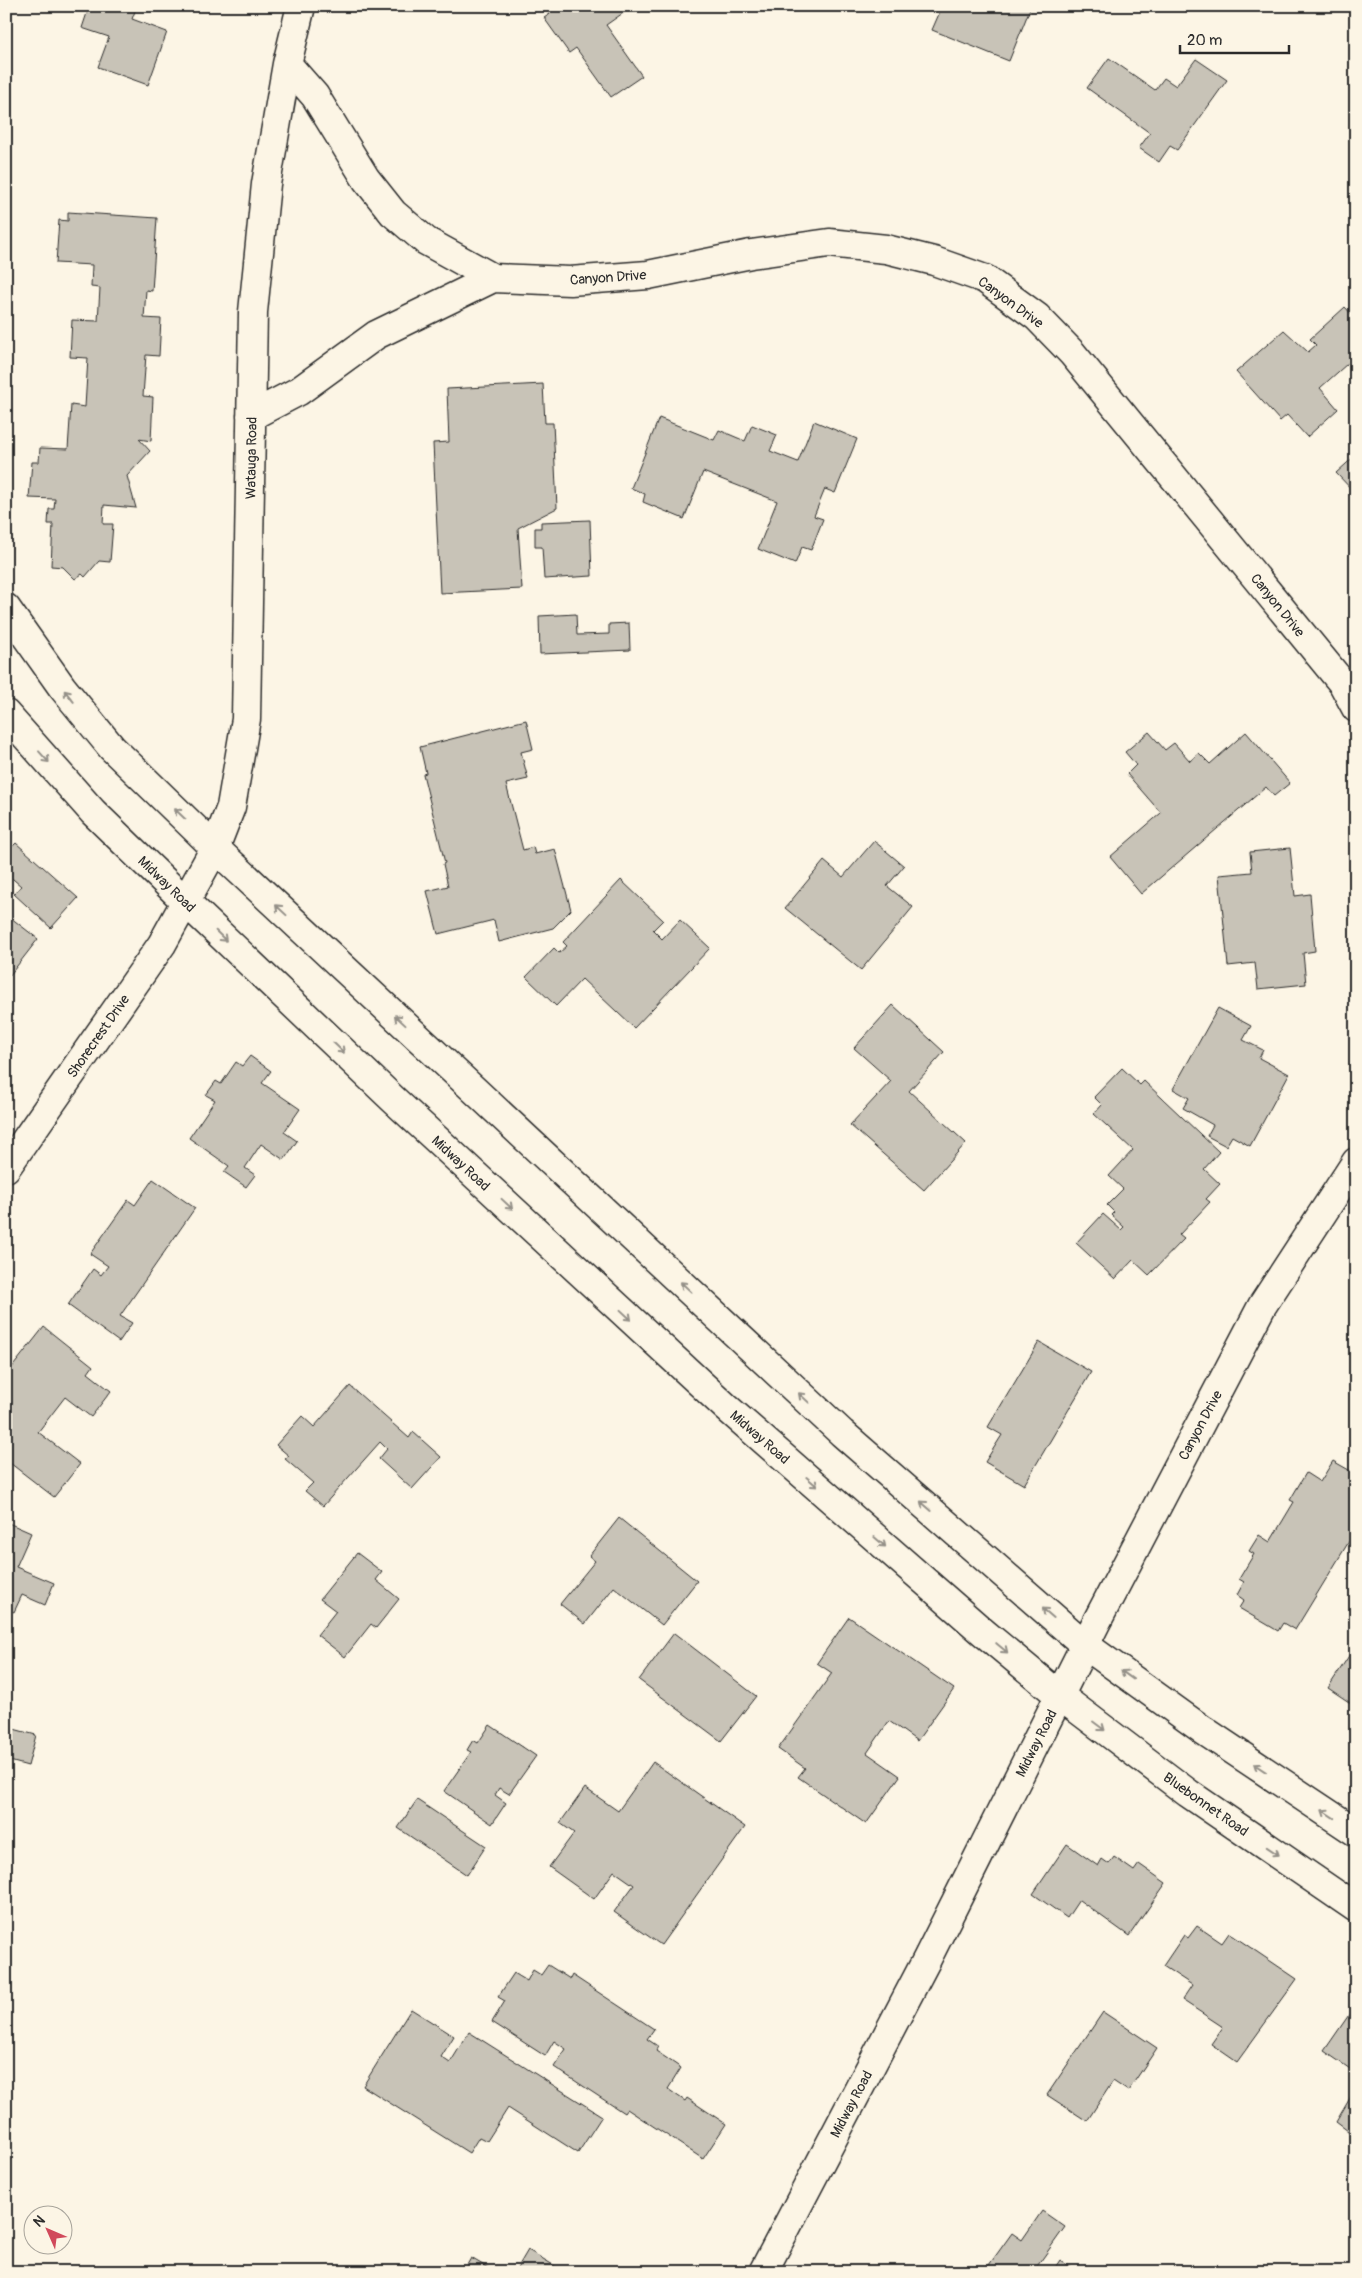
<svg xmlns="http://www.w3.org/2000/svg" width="1362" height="2278" viewBox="0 0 1362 2278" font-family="Pangolin,sans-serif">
<rect width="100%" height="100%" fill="#fcf5e5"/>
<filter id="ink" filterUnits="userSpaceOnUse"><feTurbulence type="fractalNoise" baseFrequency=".02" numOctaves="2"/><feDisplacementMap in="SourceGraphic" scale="10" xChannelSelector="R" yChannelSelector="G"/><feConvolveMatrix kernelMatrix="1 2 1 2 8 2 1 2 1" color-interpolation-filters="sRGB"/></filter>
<g filter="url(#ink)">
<path fill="#c8c3b7" stroke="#2b2b2b" d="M77,6H137L132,19L167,32L148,85L98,67L109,37L82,28L88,10Z
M550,6H633L606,25L642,76L611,97L576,48L569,53L544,18L550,14L546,9Z
M939,6H1031L1009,61L932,30L942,7Z
M1109,58L1155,90L1164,78L1176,86L1196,59L1227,80L1177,150L1170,146L1159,162L1139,148L1150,133L1087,88Z
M68,212L157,218L152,291L146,290L144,318L161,319L159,356L146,355L143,396L153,397L151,441L139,439L150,451L127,476L136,508L104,505L103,524H113L110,562L99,561L85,577L82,574L75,579L63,567L51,566L53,524H48L49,509H54L55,499L29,498L32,462H39L40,448L68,449L71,405L85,407L88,358L70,357L72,320L98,321L100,288L91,287L92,265L56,263L59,220L68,221Z
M1345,307L1356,319V356L1320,388L1338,409L1307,437L1287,415L1280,421L1236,372L1284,330L1308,352L1316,345L1310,339Z
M543,384L545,423H553L557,508L518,528L522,589L440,593L433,443L449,442L447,389Z
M659,418L714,440L719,430L745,441L752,425L777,435L770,451L798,462L814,421L857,439L835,493L825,489L814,516L823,519L811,550L802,547L795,564L758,549L777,501L703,472L684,519L643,502L645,494L631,488Z
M1356,455V494L1336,473Z
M590,520L592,576L544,579L542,547H535V528H541V522Z
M576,614L577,635L609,634V624L629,623L630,650L540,654L539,616Z
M526,720L533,749L521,752L528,779L506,784L523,850L533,847L535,854L555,849L571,910L553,928L499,942L494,920L438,934L427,891L448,886L443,864L445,863L423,774L426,773L420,747Z
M1149,732L1165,750L1174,743L1190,761L1199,753L1210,764L1246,732L1290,783L1274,796L1266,787L1141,894L1110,857L1161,813L1127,774L1136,765L1125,752Z
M874,841L904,866L887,886L913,907L861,970L785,908L824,861L843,877Z
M16,843L78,898L51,928L14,894L21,886L6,873V853Z
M1290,848L1295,896L1310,894L1315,951L1303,953L1306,984L1258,989L1255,963L1228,966L1219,875L1252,872L1250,852Z
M621,880L663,920L653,930L662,939L680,920L710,948L634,1028L582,979L556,1006L526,977L554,948L559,953L567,946L563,942Z
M6,914L38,939L6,980Z
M893,1005L944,1052L909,1091L966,1143L924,1190L850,1125L891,1081L854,1048Z
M1218,1008L1251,1026L1243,1040L1263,1050L1259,1058L1289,1074L1250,1146L1232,1136L1226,1146L1207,1136L1213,1125L1183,1108L1189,1098L1173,1089Z
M250,1056L271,1071L262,1083L300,1109L284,1132L297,1141L284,1160L261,1144L245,1168L255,1175L246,1187L224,1172L229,1166L189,1138L215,1100L206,1095L216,1081L221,1084L236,1062L242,1066Z
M1122,1068L1140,1085L1144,1081L1219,1152L1204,1169L1220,1184L1206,1199L1210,1202L1179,1235L1184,1239L1149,1275L1133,1260L1115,1279L1076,1243L1103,1214L1121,1230L1124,1227L1111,1215L1114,1212L1107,1205L1123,1189L1109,1176L1133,1150L1094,1114L1102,1105L1094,1097Z
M153,1179L195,1208L120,1316L132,1323L119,1342L68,1305L93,1269L101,1275L108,1266L90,1254L128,1200L135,1205Z
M44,1327L93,1366L88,1373L111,1391L91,1417L65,1397L38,1432L80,1464L54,1497L6,1460V1375Z
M1039,1342L1091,1372L1024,1485L985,1462L1002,1435L988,1427Z
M350,1386L409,1438L413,1432L441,1457L412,1489L379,1459L387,1449L380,1442L323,1506L305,1491L313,1483L285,1459L289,1456L276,1445L302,1416L314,1427Z
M1333,1461L1356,1474V1530L1295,1630L1283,1623L1278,1631L1239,1608L1244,1600L1237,1595L1244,1582L1239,1579L1254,1554L1249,1551L1259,1535L1270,1542L1294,1502L1290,1500L1306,1473L1320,1482Z
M619,1518L697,1581L662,1625L614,1587L585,1624L560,1604L595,1561L589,1556Z
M6,1522L31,1533L16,1567L54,1583L45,1605L22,1595L14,1612L6,1609Z
M357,1553L382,1572L376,1580L399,1599L376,1628L371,1624L345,1657L317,1635L336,1611L320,1599Z
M849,1617L954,1689L917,1741L889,1721L867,1753L900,1776L866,1824L798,1777L805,1768L778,1749L832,1673L817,1663Z
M674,1633L756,1696L721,1741L639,1680Z
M1356,1645V1698L1352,1704L1328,1688Z
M1356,1722V1736L1349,1732Z
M490,1725L536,1756L509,1794L499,1788L495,1795L506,1803L492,1824L444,1791L471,1752L467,1750L473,1740L478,1743Z
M6,1727L36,1735L28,1766L6,1760Z
M653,1762L745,1827L661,1945L614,1912L634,1885L614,1871L594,1899L549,1867L574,1833L560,1823L585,1788L618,1811Z
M417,1800L486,1846L467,1875L398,1828Z
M1067,1844L1098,1866L1102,1859L1109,1864L1114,1857L1134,1871L1139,1864L1166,1883L1129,1936L1079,1900L1067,1918L1033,1894Z
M1197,1926L1222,1943L1229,1933L1297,1979L1237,2062L1211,2044L1223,2027L1182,2000L1192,1985L1163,1966L1184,1935L1188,1938Z
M548,1965L570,1979L572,1975L654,2029L647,2039L659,2047L656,2051L681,2068L668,2089L685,2101L687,2098L726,2124L703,2159L627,2109L624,2113L554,2067L566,2049L554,2041L545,2056L492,2022L505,2001L498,1997L514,1973L527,1981L533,1970L541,1975Z
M411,2009L454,2036L441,2057L450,2063L469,2032L602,2116L578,2153L508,2108L487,2141L479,2137L469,2153L363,2086Z
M1353,2009L1356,2010V2073L1324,2051Z
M1103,2012L1157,2048L1128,2091L1113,2081L1087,2121L1047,2095Z
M1356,2088V2137L1336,2122Z
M1042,2211L1065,2227L1033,2272H984L1012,2233L1022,2240Z
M528,2250L565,2272H515Z
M471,2258L495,2272H463Z
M1060,2260L1077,2272H1052Z"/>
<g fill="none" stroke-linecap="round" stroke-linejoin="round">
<g stroke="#2b2b2b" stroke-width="31">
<path id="street" d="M287,64L315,96L366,179L393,213L426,241L493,278
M251,416L299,391L376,335L493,278L570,281L648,275L751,254L829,243L886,249L934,261L985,279L1037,317L1072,353L1343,684L1356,708
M6,1168L162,944L215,848L231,807L246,719L253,312L266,184L287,64L301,6
M763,2272L927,1959L1096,1623L1262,1306L1356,1162"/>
</g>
<g stroke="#2b2b2b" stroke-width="31">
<path id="secondary" d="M6,608L62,687L112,748L215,848L842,1433L1085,1645L1203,1730L1356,1832
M6,714L93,812L186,902L394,1100L727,1408L983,1632L1060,1696L1188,1793L1356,1908"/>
</g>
<use href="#street" stroke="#fcf5e5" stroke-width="28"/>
<use href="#secondary" stroke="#fcf5e5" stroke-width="28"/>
</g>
<defs><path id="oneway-shaft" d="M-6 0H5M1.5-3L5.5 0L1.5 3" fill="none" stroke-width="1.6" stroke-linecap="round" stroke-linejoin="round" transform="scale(1.25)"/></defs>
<g stroke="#949088">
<use href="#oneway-shaft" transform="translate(69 696) rotate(-129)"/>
<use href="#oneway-shaft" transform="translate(44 757) rotate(48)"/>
<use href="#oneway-shaft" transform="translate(180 814) rotate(-136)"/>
<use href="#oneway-shaft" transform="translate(281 910) rotate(-137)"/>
<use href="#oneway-shaft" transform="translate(221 936) rotate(44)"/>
<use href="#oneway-shaft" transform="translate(400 1020) rotate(-137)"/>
<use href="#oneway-shaft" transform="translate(339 1048) rotate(44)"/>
<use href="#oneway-shaft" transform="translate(507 1204) rotate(43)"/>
<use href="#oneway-shaft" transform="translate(686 1287) rotate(-137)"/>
<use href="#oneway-shaft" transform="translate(626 1315) rotate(43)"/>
<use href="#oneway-shaft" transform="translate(804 1398) rotate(-137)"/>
<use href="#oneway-shaft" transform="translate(812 1482) rotate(41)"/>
<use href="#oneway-shaft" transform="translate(926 1506) rotate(-139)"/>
<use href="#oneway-shaft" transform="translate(880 1542) rotate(41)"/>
<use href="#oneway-shaft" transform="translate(1048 1613) rotate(-139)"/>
<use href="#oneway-shaft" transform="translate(1002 1648) rotate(40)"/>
<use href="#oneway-shaft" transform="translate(1127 1675) rotate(-144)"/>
<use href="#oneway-shaft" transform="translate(1099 1726) rotate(37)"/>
<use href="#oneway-shaft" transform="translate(1260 1768) rotate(-146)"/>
<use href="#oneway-shaft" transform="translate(1328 1814) rotate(-146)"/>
<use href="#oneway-shaft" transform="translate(1273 1851) rotate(34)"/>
</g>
</g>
<g text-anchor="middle" stroke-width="4" stroke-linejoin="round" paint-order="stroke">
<g font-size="14" fill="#2b2b2b" stroke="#fcf5e5">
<text transform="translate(608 277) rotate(-4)" y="5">Canyon Drive</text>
<text transform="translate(1011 302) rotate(36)" y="5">Canyon Drive</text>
<text transform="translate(251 458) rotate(-89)" y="5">Watauga Road</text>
<text transform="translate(1278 605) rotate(51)" y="5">Canyon Drive</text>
<text transform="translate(167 884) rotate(44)" y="5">Midway Road</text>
<text transform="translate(98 1036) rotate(-55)" y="5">Shorecrest Drive</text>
<text transform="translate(461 1163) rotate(43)" y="5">Midway Road</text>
<text transform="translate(1200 1425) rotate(-62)" y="5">Canyon Drive</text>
<text transform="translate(760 1437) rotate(41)" y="5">Midway Road</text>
<text transform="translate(1036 1743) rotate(-63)" y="5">Midway Road</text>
<text transform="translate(1206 1804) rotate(35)" y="5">Bluebonnet Road</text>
<text transform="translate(851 2104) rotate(-62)" y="5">Midway Road</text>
</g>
</g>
<rect width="1362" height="2278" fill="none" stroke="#fcf5e5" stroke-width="25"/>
<rect x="12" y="12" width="1337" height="2253" fill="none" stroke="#2b2b2b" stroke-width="2" filter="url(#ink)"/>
<g transform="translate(48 2230) rotate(315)"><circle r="24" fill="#fcf5e5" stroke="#a8a49b"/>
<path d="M0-4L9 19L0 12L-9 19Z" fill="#d1495b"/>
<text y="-8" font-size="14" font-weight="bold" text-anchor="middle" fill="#2b2b2b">N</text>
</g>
<path d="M1180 45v8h109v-8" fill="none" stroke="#2b2b2b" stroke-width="2.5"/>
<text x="1187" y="45" font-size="15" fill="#2b2b2b" stroke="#fcf5e5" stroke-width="4" paint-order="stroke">20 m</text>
</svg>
